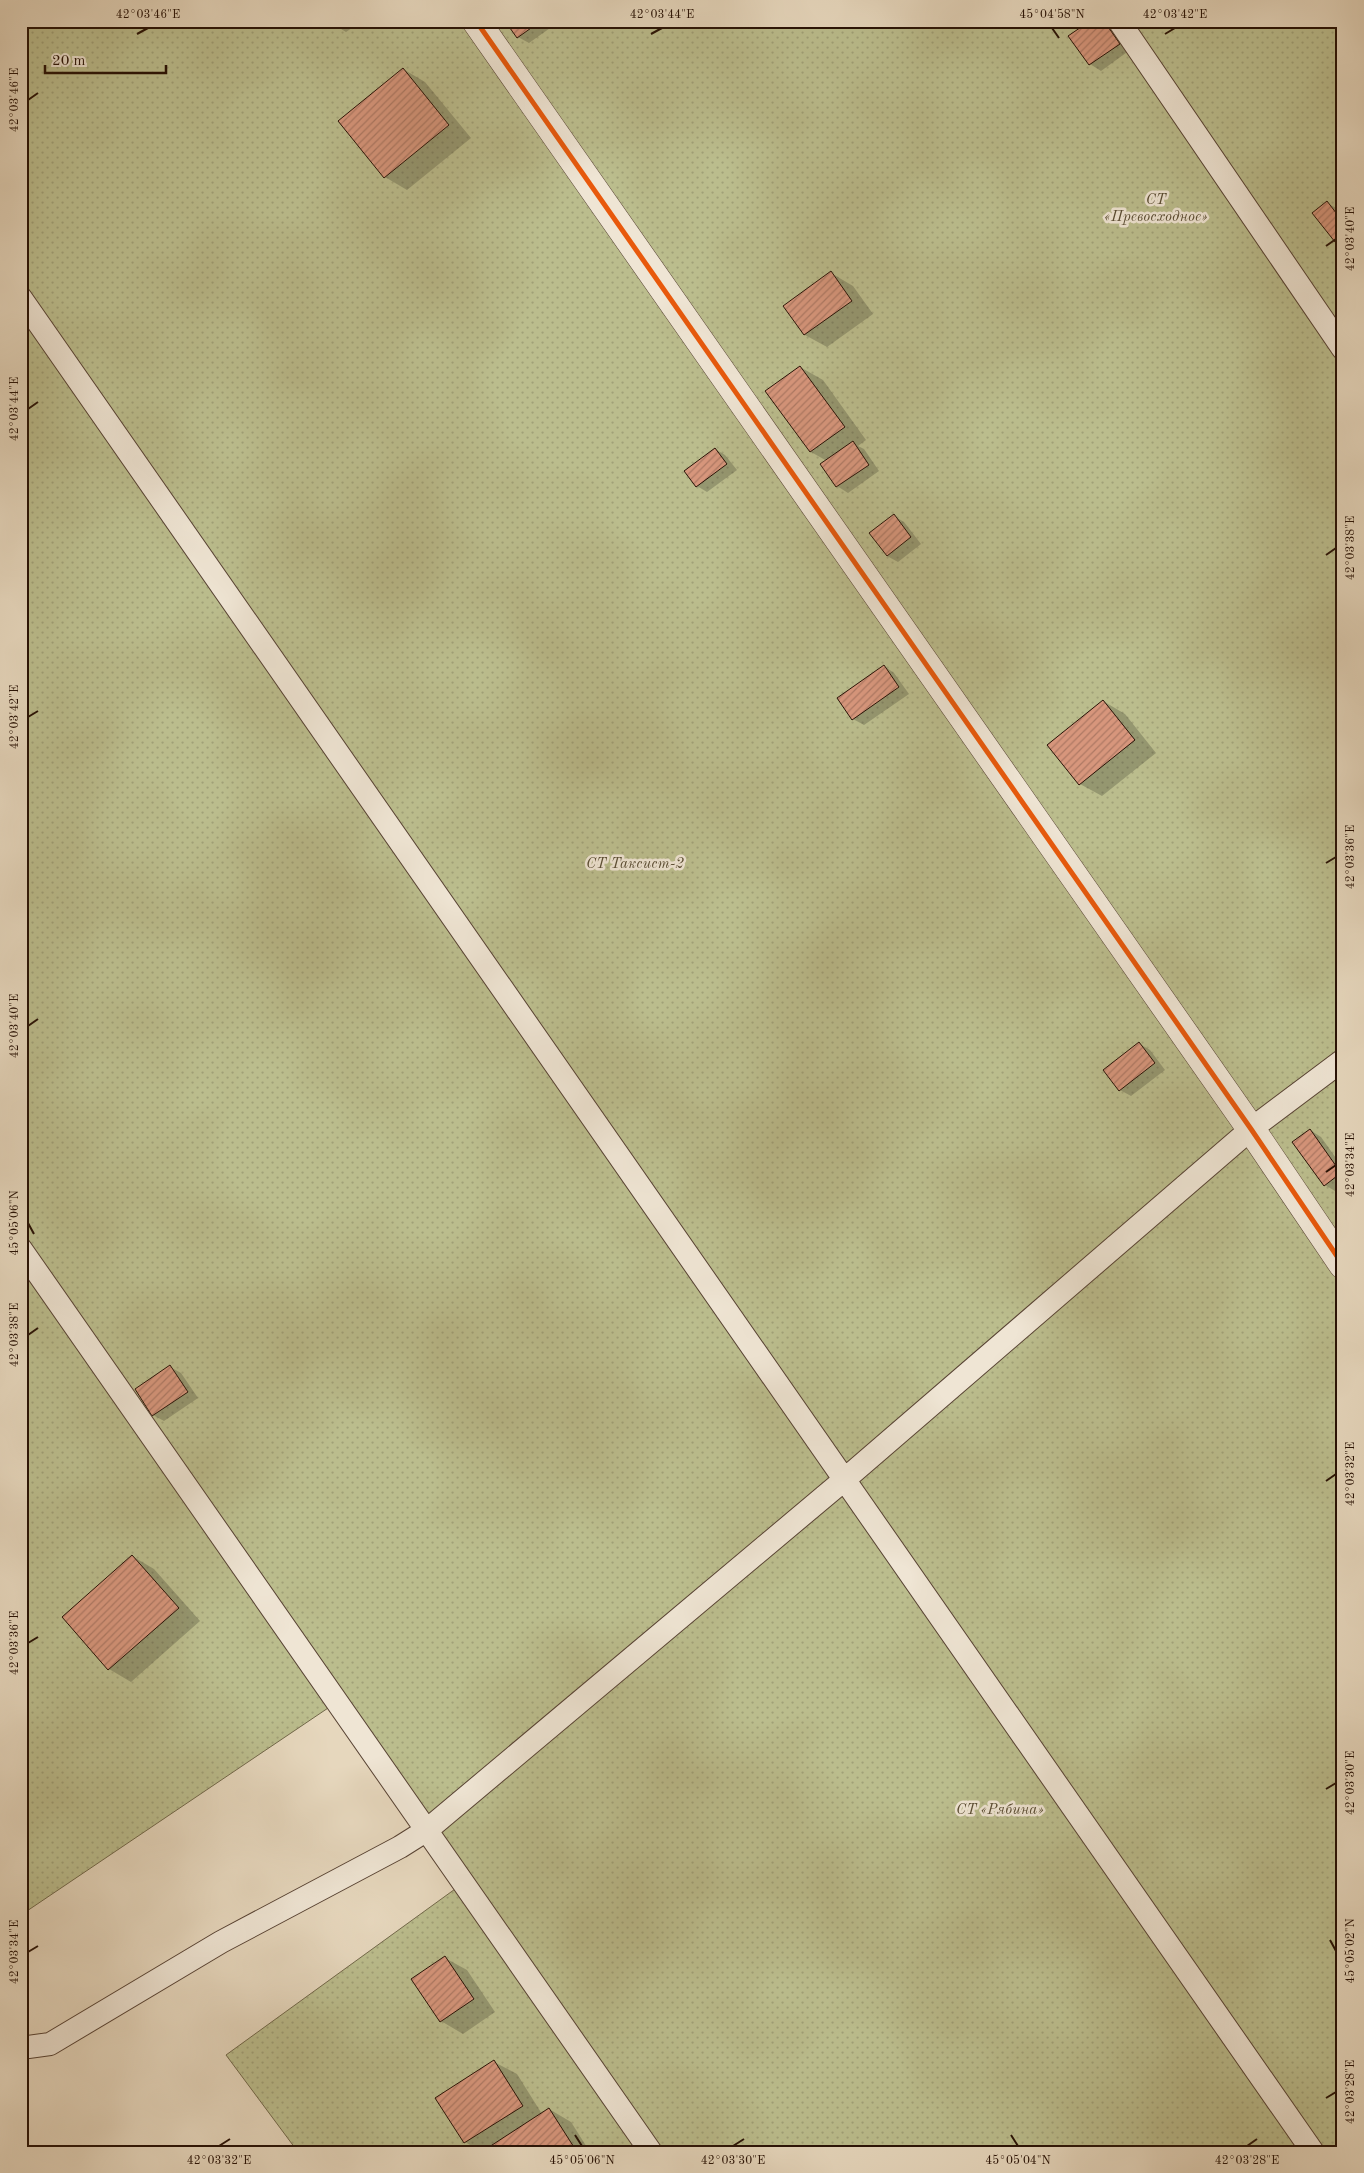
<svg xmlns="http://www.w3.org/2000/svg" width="1364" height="2173" viewBox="0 0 1364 2173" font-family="'Old Standard TT',serif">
<defs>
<pattern id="green-dots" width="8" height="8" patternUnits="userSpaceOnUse" patternTransform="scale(1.25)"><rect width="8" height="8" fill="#bbbd8d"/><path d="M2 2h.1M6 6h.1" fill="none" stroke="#a1a178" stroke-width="1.8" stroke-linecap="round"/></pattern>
<pattern id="building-hatch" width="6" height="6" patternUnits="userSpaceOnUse" patternTransform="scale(1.25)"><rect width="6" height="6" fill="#d7967c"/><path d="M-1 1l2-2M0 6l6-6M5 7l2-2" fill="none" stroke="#ae7964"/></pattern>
</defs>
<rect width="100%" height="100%" fill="#e6d7bd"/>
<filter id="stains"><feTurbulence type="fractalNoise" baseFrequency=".004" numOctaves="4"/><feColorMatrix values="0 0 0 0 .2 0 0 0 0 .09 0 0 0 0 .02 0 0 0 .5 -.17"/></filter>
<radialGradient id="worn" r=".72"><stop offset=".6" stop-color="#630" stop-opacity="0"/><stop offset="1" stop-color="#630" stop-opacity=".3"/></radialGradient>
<path fill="url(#green-dots)" stroke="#72684a" d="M21,21H1343V2152H298L226,2055L462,1884L337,1702L21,1915Z"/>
<path fill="#0003" d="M328,21H362L346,32Z
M507,21H560L529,43L518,37Z
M1092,21L1110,23L1130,50L1101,71L1090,64Z
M403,69L425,82L471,138L407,190L385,177Z
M1327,203L1338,209L1343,215V250Z
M831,273L853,286L873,314L827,347L805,335L785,306Z
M800,367L823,380L866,440L858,446L864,449L879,471L848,493L837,486L822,464L827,461L811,452L767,392Z
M715,449L725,455L737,470L707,492L697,486Z
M894,516L904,522L921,544L898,562L887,556Z
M884,666L894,673L909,694L864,725L853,719Z
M1103,701L1125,714L1156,753L1102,796L1080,784Z
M1140,1044L1150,1050L1165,1070L1131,1096L1120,1090Z
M1310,1130L1321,1137L1343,1168V1186L1335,1191L1325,1185Z
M170,1367L181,1373L198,1398L164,1421L153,1415Z
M132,1556L154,1569L200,1621L131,1682L109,1669L63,1617Z
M445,1958L467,1970L495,2012L463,2034L441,2021Z
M494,2062L517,2074L542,2114L549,2109L571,2122L590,2152H482L465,2142Z"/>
<path fill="url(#building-hatch)" stroke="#281206" d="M505,21H541L517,38Z
M1090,21H1104L1120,44L1089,65L1068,36Z
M403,68L449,125L384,178L338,121Z
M1327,201L1343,222V252L1312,213Z
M831,271L852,301L804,335L783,306Z
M800,366L845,427L810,452L765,391Z
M853,441L869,465L836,487L820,464Z
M715,448L727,464L696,487L684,471Z
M894,514L911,537L887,556L869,533Z
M884,665L899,687L852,720L837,698Z
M1103,700L1135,740L1079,785L1047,745Z
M1139,1042L1155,1063L1119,1091L1103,1070Z
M1310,1129L1341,1173L1324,1186L1292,1142Z
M170,1365L188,1392L152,1416L135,1389Z
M132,1555L179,1608L108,1670L62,1617Z
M445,1956L474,1999L440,2022L411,1979Z
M494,2060L523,2106L464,2143L435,2098Z
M549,2108L577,2152H492L489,2147Z"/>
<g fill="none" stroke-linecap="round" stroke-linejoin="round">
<g stroke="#584334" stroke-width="24">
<path id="service" d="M1119,21L1343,349
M21,298L1313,2152
M21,1249L651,2152
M21,2048L50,2044L221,1942L400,1847L427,1830L844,1480L1251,1129L1343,1060"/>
</g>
<g stroke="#584334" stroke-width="29">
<path id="minor" d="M476,21L1251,1129L1343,1265"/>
</g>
<use href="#service" stroke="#efe5d4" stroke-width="22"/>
<use href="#minor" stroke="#efe5d4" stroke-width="28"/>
<g stroke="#efe5d4" stroke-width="8">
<path id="cycleway" d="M476,21L1251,1129L1343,1265"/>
</g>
<use href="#cycleway" stroke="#e8590c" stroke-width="5"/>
</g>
<path fill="none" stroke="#281206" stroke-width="2" d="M1052,28L1059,38M137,34L148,28M651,34L662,28M1165,34L1175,28M28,100L38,93M1326,246L1336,239M28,409L38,402M1326,555L1336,548M28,717L38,711M1326,863L1336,857M28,1026L38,1019M1326,1172L1336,1165M28,1223L34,1234M28,1335L38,1328M1326,1481L1336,1474M28,1643L38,1637M1326,1789L1336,1783M1330,1940L1336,1951M28,1952L38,1946M1326,2098L1336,2092M575,2135L582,2146M1011,2135L1018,2146M219,2146L230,2139M733,2146L744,2139M1247,2146L1257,2139"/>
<g text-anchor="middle" stroke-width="5" stroke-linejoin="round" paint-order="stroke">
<g font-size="15" font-style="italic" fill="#5b4e35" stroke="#efe5d4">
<text x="1156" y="204">СТ<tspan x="1156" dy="17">«Превосходное»</tspan></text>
<text x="635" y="868">СТ Таксист-2</text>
<text x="1000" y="1814">СТ «Рябина»</text>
</g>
</g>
<rect width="1364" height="2173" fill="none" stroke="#e6d7bd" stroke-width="55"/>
<path d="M45 65v8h121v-8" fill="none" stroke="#281206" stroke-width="2.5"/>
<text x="52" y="65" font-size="15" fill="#281206" stroke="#efe5d4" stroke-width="4" paint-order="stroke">20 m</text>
<rect x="28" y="28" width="1308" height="2118" fill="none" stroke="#281206" stroke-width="2"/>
<g font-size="12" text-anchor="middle" fill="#281206">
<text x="148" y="18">42°03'46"E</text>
<text x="662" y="18">42°03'44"E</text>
<text x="1052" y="18">45°04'58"N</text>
<text x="1175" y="18">42°03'42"E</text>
<text transform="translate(14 100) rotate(-90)" y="4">42°03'46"E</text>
<text transform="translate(1350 239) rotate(-90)" y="4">42°03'40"E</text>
<text transform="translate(14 409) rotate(-90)" y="4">42°03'44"E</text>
<text transform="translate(1350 548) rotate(-90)" y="4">42°03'38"E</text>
<text transform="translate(14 717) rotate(-90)" y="4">42°03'42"E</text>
<text transform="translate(1350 857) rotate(-90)" y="4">42°03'36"E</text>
<text transform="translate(14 1026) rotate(-90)" y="4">42°03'40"E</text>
<text transform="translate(1350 1165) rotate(-90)" y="4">42°03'34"E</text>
<text transform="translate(14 1223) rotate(-90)" y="4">45°05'06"N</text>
<text transform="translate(14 1335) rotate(-90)" y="4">42°03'38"E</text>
<text transform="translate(1350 1474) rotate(-90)" y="4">42°03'32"E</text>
<text transform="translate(14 1643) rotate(-90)" y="4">42°03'36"E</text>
<text transform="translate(1350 1783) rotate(-90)" y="4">42°03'30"E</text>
<text transform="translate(1350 1951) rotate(-90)" y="4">45°05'02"N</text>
<text transform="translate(14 1952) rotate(-90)" y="4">42°03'34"E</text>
<text transform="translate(1350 2092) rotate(-90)" y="4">42°03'28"E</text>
<text x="219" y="2164">42°03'32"E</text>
<text x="582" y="2164">45°05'06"N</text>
<text x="733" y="2164">42°03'30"E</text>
<text x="1018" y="2164">45°05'04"N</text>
<text x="1247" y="2164">42°03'28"E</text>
</g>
<rect width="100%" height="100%" filter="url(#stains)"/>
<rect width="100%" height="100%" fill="url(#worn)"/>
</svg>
